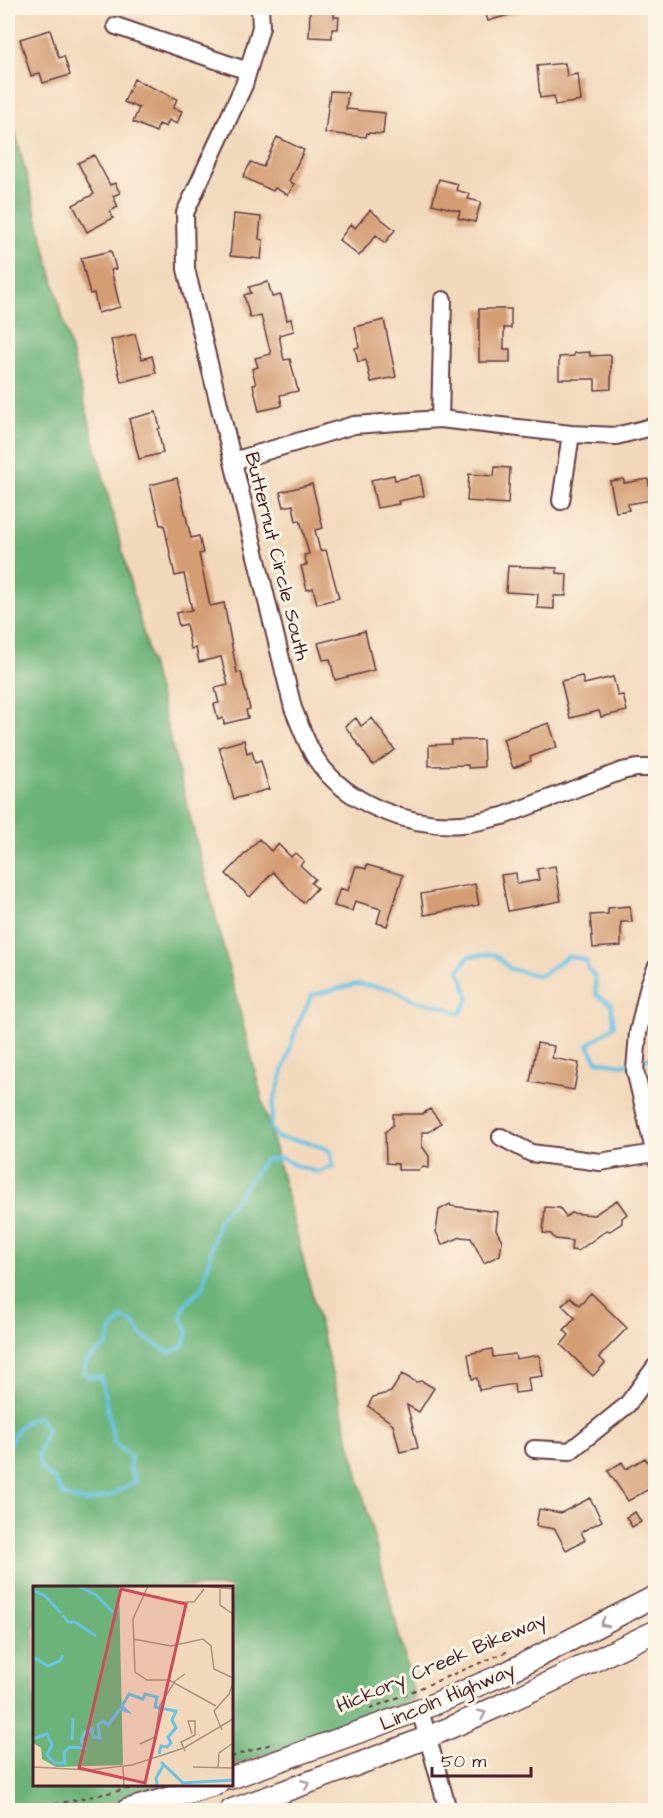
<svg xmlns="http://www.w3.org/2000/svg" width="663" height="1818" viewBox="0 0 663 1818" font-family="'Architects Daughter',sans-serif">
<rect width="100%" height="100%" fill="#fcf5e5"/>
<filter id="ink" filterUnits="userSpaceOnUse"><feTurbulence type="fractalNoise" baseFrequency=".0167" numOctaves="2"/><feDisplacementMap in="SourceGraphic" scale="12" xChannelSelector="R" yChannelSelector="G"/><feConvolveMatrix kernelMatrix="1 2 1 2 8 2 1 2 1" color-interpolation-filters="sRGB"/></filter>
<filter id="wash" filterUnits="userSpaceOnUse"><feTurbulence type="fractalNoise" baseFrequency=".008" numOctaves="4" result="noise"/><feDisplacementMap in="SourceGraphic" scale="24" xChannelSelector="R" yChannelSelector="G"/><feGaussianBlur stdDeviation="1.35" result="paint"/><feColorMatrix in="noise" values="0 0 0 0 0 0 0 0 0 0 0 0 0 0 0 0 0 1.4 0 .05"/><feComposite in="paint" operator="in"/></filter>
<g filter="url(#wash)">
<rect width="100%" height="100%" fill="#f3d9bc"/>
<path fill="#6cb379" stroke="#5b6952" stroke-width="1.5" d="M8,103L415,1698L336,1731L231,1766V1587H34V1784H182L157,1792L81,1810H8Z"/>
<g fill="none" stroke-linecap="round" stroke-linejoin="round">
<path stroke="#68c4e6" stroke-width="4" d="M642,1060L656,1056
M8,1448C15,1431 21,1421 39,1416L47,1430L38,1455L41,1469L54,1479L64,1496L86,1502L109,1496L135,1482L130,1468L131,1457L114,1442L101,1377H88L83,1371L87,1361L107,1345L111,1331L122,1318L133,1323L142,1336L170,1353L184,1345L188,1332L181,1315L186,1304L203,1287L218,1221L244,1189L264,1160L283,1158L294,1165L317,1172L333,1166L330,1150L307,1142L277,1138L271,1128L273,1104L297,1026L312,995L357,984L392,989L415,1001L442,1006L460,1014L469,998L459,970L469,956L494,954L510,969L540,976L568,956L586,960L588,969L595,977L596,995L611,1004L614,1026L588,1045L597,1061L622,1065L631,1062
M8,1585L11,1600L8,1622"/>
</g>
<g id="blocks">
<path fill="#d49d73" d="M310,8H335L334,17H339L338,29H332V38L309,37Z
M484,8H525V10L488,21Z
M50,30L59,58L64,56L70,75L43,83L40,73L31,76L20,39Z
M565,63L567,76L578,74L581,101L555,105L554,96L540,98L537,66Z
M134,79L177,99L173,108L182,111L177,124L169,120L166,127L159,124L156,132L133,122L139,108L124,102Z
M330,91L348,92L346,109L385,113L383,134L367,133L366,137L325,133Z
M277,137L304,150L289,181L294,184L288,195L275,188L273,191L243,177L251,162L263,167Z
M94,155L110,185L115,183L120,193L113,196L118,207L110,211L113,218L87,232L73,205L94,194L78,163Z
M439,179L458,184L456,190L470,194L468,199L481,202L475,222L458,218L460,211L432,204Z
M370,210L395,230L385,243L376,235L359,256L339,240L351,224L355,228Z
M234,214L261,217L259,239L263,240L261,259L230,256Z
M111,251L116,269L111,270L120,307L98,313L94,293L90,294L81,258Z
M268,282L272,297L281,295L287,320L291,319L294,331L279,335L284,360L290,359L298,391L280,395L282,406L259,411L253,385L256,384L252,369L258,367L255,358L271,354L261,316L250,318L244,295L251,293L249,287Z
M479,309H511V328H504V349H510V362H479Z
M384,320L396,377L371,382L366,360L358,362L355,348L359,347L355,327Z
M135,334L142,359L152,356L156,373L121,382L111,340Z
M590,352V356L611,355V389L595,390V379H559V357L574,356V353Z
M156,412L160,428L158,429L163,453L139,459L129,419Z
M495,467L510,468L508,504L467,501L469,474L494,476Z
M394,475L395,480L420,475L424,496L398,501L399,504L377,508L371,480Z
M177,478L191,538L199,536L203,553L199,554L210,606L224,603L237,673L241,672L250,709L246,710L248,718L224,724L223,718L218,720L214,704L219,703L215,688L228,685L221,657L199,662L196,648L191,649L186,624L179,626L176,613L192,610L184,574L175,576L164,525H160L150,485Z
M624,479V483L648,479L652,500L628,504L629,510L616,512L610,481Z
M312,484L323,528L315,530L320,551L326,550L339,598L317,604L313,588L307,590L301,566L307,565L304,555L309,554L300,520L296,521L293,505L284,507L280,492Z
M508,566L557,568V573L567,574L566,596H554V609L537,608L538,594L506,592Z
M365,631L374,670L335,680L330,659L323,660L318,643Z
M582,676L584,684L613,677L618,696L623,695L627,711L601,717L599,711L570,718L561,681Z
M356,718L361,726L372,718L395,750L373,765L345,726Z
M549,723L557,747L530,757L531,761L513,768L503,739Z
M244,740L247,753L252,751L255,763L261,761L269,789L234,799L219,747Z
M451,740H483L484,767L468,768V765L429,766V745L451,744Z
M259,839L271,851L278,844L291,857L295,853L304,861L300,865L315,879L311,883L317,888L303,903L273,872L250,897L226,874Z
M367,865L403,875L387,926L377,923L381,909L355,901L352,911L334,906L340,888L348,891L356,866L366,869Z
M555,866L561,901L508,911L501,875L516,873L517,884L539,880L537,869Z
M475,884L479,905L424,915L421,894Z
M630,906L632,922H621V946L593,948L590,915L608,914V908Z
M537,1043L554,1046L552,1058L579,1063L574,1090L530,1082Z
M430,1109L441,1123L429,1132H422V1146L429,1156V1168L423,1167L419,1170H398V1164L386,1163L385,1132L393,1125V1114H422Z
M617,1200L627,1214L622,1218V1223L610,1231L607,1230L578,1251L571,1250L572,1241L555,1239L551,1234L543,1233L545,1207L560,1208L566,1217L571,1213L594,1215Z
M450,1204L451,1206L498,1212L496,1229L502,1241L500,1255L484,1263L471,1238L461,1237L442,1245L436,1232L439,1210Z
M591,1293L627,1328L599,1357L605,1363L593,1376L561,1345L569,1335L564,1330L575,1318L562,1305L570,1297L579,1305Z
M492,1349L493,1357L515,1354L516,1359L539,1355L543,1376L528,1378L530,1391L515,1393L514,1384L479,1390L477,1378L472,1379L468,1354Z
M402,1374L416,1382L422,1381L434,1388L419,1412L407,1405L418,1448L400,1452L393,1424L368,1406L373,1397L391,1392Z
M645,1458L656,1475V1485L628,1501L608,1471L622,1462L626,1469Z
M590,1498L602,1521L581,1532L585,1540L566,1550L555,1529L536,1526L539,1509L561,1513Z
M635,1512L641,1522L632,1527L626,1517Z"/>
</g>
</g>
<g filter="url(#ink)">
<use href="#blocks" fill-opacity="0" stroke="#633b41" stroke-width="1.5"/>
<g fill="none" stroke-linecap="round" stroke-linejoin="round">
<g stroke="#633b41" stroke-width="20">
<path id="minor" d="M260,8L261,27L244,85L185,213L186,269L293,708C300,725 306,743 316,759C346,804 410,828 462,824C476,823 489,819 503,816L622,771L637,768H656
M116,26L248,71
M440,419L443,300
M233,461L354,425L440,419L571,434L616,436L656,426
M561,501L571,434
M656,968L649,985L638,1033L635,1070L656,1159
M501,1137L531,1153L600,1162L654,1153
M534,1449L570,1451L627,1405L656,1366
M420,1710L448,1810"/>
</g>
<g stroke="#633b41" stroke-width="24">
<path id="major" d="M231,1778L420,1710L453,1696L504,1674L656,1596
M127,1810L217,1784
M231,1810C297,1787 363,1763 428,1737C506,1705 580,1667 656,1631"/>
</g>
<path stroke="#633b41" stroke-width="2" stroke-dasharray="4.5 4.5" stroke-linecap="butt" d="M370,1709L511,1650
M231,1757L274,1743
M28,1810L150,1784"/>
<use href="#minor" stroke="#fff" stroke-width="16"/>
<use href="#major" stroke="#fff" stroke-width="21"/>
</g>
<defs><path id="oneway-chevron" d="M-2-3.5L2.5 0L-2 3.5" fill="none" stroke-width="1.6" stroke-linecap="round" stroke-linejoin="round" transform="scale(1.5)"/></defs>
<g stroke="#ae9aa0">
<use href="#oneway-chevron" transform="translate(604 1623) rotate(153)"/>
<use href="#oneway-chevron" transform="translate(482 1714) rotate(-24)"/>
<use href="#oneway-chevron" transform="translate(306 1784) rotate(-21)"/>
</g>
</g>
<g text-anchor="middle" stroke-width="6" stroke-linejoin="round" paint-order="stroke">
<g font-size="20" fill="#4a1f2b" stroke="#fcf5e5">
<text transform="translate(278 556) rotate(76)" y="7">Butternut Circle South</text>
<text transform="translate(441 1662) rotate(-23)" y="7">Hickory Creek Bikeway</text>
<text transform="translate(447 1696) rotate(-23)" y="7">Lincoln Highway</text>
</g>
</g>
<g transform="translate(33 1586)">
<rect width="200" height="200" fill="#f3d9bc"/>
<path d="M0,0H86L90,179L23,181L9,173L8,162L0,157Z" fill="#6cb379"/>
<path fill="none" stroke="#68c4e6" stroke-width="3" d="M45,0L63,9L80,26M0,4L12,10L28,27M30,29L35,36H42L63,50M0,71L15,80L27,75L30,69M0,153L14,148L19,159L14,169L22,177H32L31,167L36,161L52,162L48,154L52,146L59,143L60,151L67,152L65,139L70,135L75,139L87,123L94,125L89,120L96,108L110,113L112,108L124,111L122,121L143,125L139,134L143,142L135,151L138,157L134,161L128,160L126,168M39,154L40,132M128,176L150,197L200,194M124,199L123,192L130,180"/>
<path fill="none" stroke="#af8f82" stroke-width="1.5" d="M115,0L100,33L102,86L114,94H136L183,120M170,0L200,3M187,3V19L200,28M142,16H161L171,3M100,53L138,60L170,53L178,60L181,83L200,92M189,144L181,125L196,108L200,97M107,158L122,151L127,119L142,95L152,88M152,165L148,156L162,149V135H155L159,148M0,181L56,184L99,179L151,162L200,133M90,181L91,199M160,181L200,182M185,182L186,167L200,157"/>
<path fill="#d1495b" fill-opacity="0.15" stroke="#d1495b" stroke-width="3" d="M88,3L153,18L112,197L46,182Z"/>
<rect width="200" height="200" fill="none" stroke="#4a1f2b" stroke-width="3"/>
</g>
<rect width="663" height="1818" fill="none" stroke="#fcf5e5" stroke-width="30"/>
<path d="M432 1767v9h99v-9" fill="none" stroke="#4a1f2b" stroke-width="3"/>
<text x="441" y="1767" font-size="18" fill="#4a1f2b" stroke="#fcf5e5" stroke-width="4.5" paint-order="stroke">50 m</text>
</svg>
